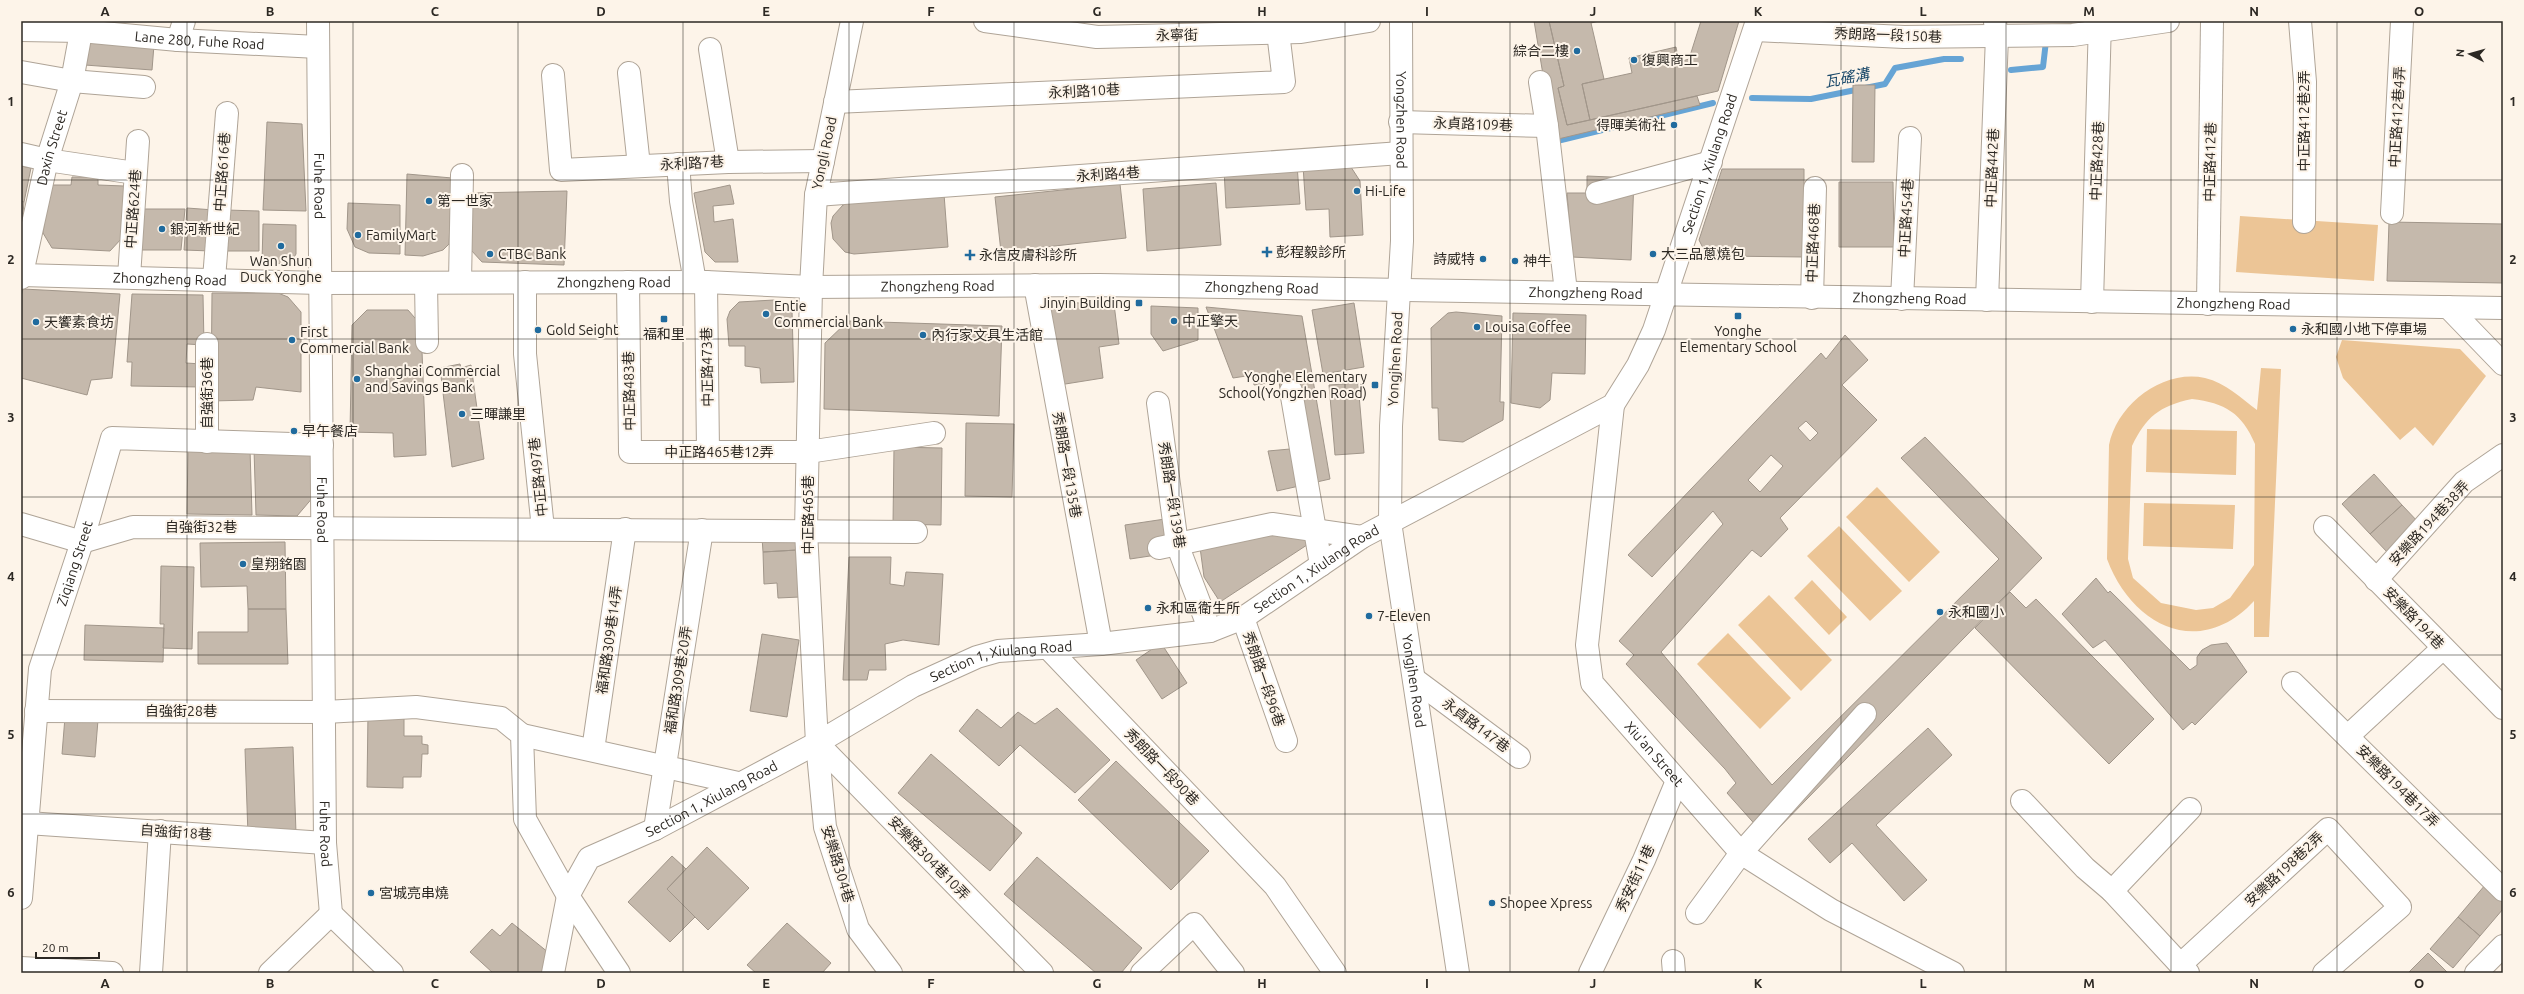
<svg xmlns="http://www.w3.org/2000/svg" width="2524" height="994" viewBox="0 0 2524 994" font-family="Ubuntu,'Noto Sans TC',sans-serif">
<rect width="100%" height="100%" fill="#fdf4e9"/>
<path fill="#ecc596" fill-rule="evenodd" d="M2240,216L2378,225L2374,281L2236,272Z
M2342,340L2460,349L2486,376L2433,446L2415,427L2400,440L2343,378L2336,357Z
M2261,368L2281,369L2269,637H2254V601C2199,660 2132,626 2107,559L2109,445C2117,405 2162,369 2205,378C2226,383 2241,398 2257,410ZM2192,399C2225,403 2242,413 2255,444L2254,565L2230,598L2213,608L2196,610L2161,603L2133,578L2128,559L2132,446C2146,417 2159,406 2192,399Z
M2147,429L2237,431L2236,475L2146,472Z
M1877,487L1940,552L1909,582L1846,517Z
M2144,503L2235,505L2233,549L2143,546Z
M1839,526L1902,591L1870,621L1807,556Z
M1812,580L1847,617L1829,635L1794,598Z
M1769,595L1832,660L1801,691L1738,625Z
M1728,633L1791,698L1760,729L1697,664Z"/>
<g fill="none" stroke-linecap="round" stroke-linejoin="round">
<path stroke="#66a4d5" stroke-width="6" d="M2011,70L2043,67L2046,41
M1752,98L1811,99L1885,84L1895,68L1944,59H1961
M1553,142L1713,103"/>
</g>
<path fill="#c5b9ac" stroke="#a1968a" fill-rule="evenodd" d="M1534,21H1549L1564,86L1558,88L1567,125L1697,96L1700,105L1554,140Z
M1549,21H1599L1591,23L1604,79L1582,84L1590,120L1567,125L1558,88L1564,86Z
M1701,21H1739L1718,91L1590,120L1582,84L1632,73L1629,58L1676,47L1679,62L1689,59Z
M86,41L154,45L152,70L85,65Z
M1853,85H1875L1874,162H1852Z
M267,122L302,124L306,211L263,210Z
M1349,164L1360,181L1363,235L1330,237L1329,209L1306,210L1303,166Z
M1297,165L1300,204L1226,208L1224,169Z
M21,166L31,168L24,202L21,201Z
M1722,169H1804V257L1721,256L1706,254L1699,240Z
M407,174L452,178L449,244L443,250L423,256L405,255Z
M1587,176L1634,178L1631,260L1572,257L1567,193H1587Z
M72,177H98V185L124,186L122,238L110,251L52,248L43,233L49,185H71Z
M1839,182H1893L1894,247H1839Z
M1216,183L1221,245L1147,251L1143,189Z
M1120,184L1126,238L1001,252L995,197Z
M730,185L734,204L713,206L714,222L733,219L738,262H715L705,252L694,193Z
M567,191L564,265L482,262L471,250L472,193Z
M944,194L948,247L854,254L845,252L833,239L831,223L833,216L843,205L850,202Z
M21,201L24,202L21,237Z
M348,203L400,205V254L369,253L355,247L347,229Z
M187,208L214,210L211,251L184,250Z
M142,209H185L181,250H141Z
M226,210L259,211V251H225Z
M2389,222L2503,224V283L2387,281Z
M263,224L296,225V254L290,264L262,263Z
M23,289L120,294L112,378L91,380L87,395L21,378V296Z
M212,293H278L288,297L301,312V392L256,387L253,400L211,401Z
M132,294L203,295L204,345L187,344L186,363L202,364V387L131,386L132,362H127Z
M774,300L784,303L792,311L794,382L761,383L760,368L745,366V346H729L727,319L730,311L739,302Z
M1047,302L1114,304L1119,344L1099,347L1103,378L1059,385Z
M1354,303L1364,367L1323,374L1312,310Z
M1151,306L1198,308V340L1163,351L1151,334Z
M1206,307L1302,316L1330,479L1277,491L1268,451L1290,449L1279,382L1254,385L1253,375L1233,378Z
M367,310H408L421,325L426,455L394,457L393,433L350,432L352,325Z
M1456,312L1502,316L1500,402H1504L1503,420L1463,442L1439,440L1438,408H1432L1431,328L1448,313Z
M1513,313L1586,315L1585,374L1552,373L1550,400L1540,408L1511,403Z
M848,321L1002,326L999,416L824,409L825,343Z
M1845,335L1868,360L1842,385L1877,420L1780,518L1788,529L1761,557L1752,550L1661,652L1772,785L1999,559L1901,458L1925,437L2042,558L1768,839L1727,793L1736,783L1725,769L1626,664L1634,655L1619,641L1723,524L1713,511L1652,577L1628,555L1821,353L1826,359ZM1806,421L1818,433L1810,441L1798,428ZM1771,455L1783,466L1760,492L1748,480Z
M460,364L461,368L471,365L484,459L452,467L440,368Z
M1358,383L1364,453L1335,455L1329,385Z
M966,423L1014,424L1012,497L965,496Z
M894,447L942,448L941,525L893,524Z
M188,449H250L252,515L187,514Z
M254,449L314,451V496L297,516L256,515Z
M2374,474L2402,505L2370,534L2342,504Z
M2402,505L2420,524L2388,553L2370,534Z
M1165,519L1170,553L1130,559L1125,525Z
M1298,522L1313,541L1220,602L1204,577L1199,540Z
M761,523L797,531V550L763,552Z
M285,542L286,609H248L247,586L201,587L200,543Z
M797,550L800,597L778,598L777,583L764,584L763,552Z
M849,557H891L890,584L904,586L906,572L943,574L939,645L903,640L885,644L886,670H869L867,680H843Z
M161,566L194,567L192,649L163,648L164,624H160Z
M2096,578L2108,593L2110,591L2190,670L2197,665V657L2202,650L2211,645L2227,643L2247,672L2195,725L2192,722L2183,730L2105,640L2093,648L2062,614Z
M2010,592L2026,608L2036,599L2154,719L2109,764L1975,628Z
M248,609H286L288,664H198V632H248Z
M85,625L164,628L163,662L84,660Z
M762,634L799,640L787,717L750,711Z
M1161,643L1187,683L1162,699L1136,660Z
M1057,708L1110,760L1075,793L1020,745L999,766L959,731L977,709L1001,728L1018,712L1035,724Z
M368,713L404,714V736H422V744L428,745V754H422L421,777H403V788L367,787Z
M65,717L98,720L95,757L62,754Z
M1928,728L1952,755L1876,825L1927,880L1904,901L1852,843L1830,863L1808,839Z
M293,747L296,833L248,835L245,749Z
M931,754L1022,833L990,871L898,793Z
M1116,761L1209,851L1171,890L1078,800Z
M707,847L749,888L708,930L667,889Z
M672,856L686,869L667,889L695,917L670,942L628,902Z
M1037,857L1142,948L1121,973H1096L1004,894Z
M2491,878L2503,889V909L2480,936L2458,917Z
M2458,917L2480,936L2453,968L2430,949Z
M512,923L549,953L545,973H493L470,952L492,929L500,936Z
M787,923L831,963L822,973H756L747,965Z
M2428,953L2448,973H2408Z"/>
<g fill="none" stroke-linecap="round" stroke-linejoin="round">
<g stroke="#afa497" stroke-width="24">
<g id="minor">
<path id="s1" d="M318,21L325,843L331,914"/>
<path d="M852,21L816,195L811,287L806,531L817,743L825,827L858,929L891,973"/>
<path d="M985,21L1097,37L1301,32L1369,21"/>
<path id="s2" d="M1401,21L1402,241L1391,426L1390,522L1458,973"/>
<path d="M2300,21L2305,82L2304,222"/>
<path id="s3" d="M21,30L81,31L178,40L318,47"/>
<path d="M1755,30L1904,37L2073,35L2168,21"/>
<path d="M178,40L184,21"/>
<path d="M710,49L728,162"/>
<path d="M21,72L72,81L144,87"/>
<path d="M629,73L639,166"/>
<path d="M553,75L561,170L728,162L823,161"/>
<path d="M1540,82L1547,126L1566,292"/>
<path d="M835,102L1284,82L1278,32"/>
<path d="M1400,122L1547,126"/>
<path d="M21,154L47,160L135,173"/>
<path d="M678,164L681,201L695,282"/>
<path d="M1597,193L1711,162"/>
<path d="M816,195L1401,153"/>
<path d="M2392,213L2402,21"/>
<path id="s4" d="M21,275L320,283L706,282L811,287L1099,285L2503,308"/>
<path d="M129,277L138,141"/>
<path id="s5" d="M21,278L47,160L72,81L83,21"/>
<path d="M214,279L227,113"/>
<path d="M460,282L462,175"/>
<path d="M525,282V354L543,529"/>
<path d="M628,282L630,452H808L934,433"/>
<path d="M706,282L708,452"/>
<path d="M426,283L427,342"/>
<path d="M1035,285L1101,644"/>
<path d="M1812,298L1815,188"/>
<path d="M1902,299L1910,138"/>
<path d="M1987,300L1997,36L1995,22"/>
<path d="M2092,302L2100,21"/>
<path d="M2208,304L2212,21"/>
<path d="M2448,307L2503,364"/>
<path d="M1291,391L1321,565"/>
<path d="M1158,403L1177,544L1210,631"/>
<path id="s6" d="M1613,405L1587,645L1592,683L1741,853L1831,910L1953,973"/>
<path d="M207,442V344"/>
<path d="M21,524L82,542L133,527L916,532"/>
<path d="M2325,527L2503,708"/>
<path d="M1159,548L1272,524L1362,537"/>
<path d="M2376,580L2464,482L2503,455"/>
<path d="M1243,618L1286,741"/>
<path d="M1049,649L1275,886L1335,973"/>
<path d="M1414,679L1519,757"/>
<path d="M2293,683L2503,890"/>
<path d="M36,711L325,712L416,707L501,718L522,735L525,819L568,896L619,973"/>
<path d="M522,735L738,783"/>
<path d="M2348,736L2443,648"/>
<path d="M817,743L1042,973"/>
<path d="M593,750L625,529"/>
<path d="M2022,801L2085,868L2112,891"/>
<path d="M27,823L325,843"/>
<path d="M655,829L702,530"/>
<path id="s7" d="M21,898L40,669L82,542L112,438L322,445"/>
<path d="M1697,913L1741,853L1865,714"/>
<path d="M331,914L392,973"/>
<path d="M1673,961L1674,973"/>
<path d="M2180,965L2328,829L2400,907L2324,973"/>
<path d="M21,968L112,973"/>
<path d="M151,973L160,831"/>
<path d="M270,973L331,914"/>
<path id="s8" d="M553,973L568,896L589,858L655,829L817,743L913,686L977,657L998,651L1101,644L1210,631L1243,618L1362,537L1613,405L1638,365L1654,330L1757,21"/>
<path d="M1142,973L1194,924L1233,973"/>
<path d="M1590,973L1644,860L1677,781"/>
<path d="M2188,973L2112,891L2190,809"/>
<path d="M2476,973L2503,946"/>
</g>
</g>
<use href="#minor" stroke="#fff" stroke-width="22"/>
</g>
<path fill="none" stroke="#2c2823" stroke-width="1" stroke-opacity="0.55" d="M187,21V973M353,21V973M518,21V973M683,21V973M849,21V973M1014,21V973M1179,21V973M1345,21V973M1510,21V973M1675,21V973M1841,21V973M2006,21V973M2171,21V973M2337,21V973M21,180H2503M21,339H2503M21,497H2503M21,655H2503M21,814H2503"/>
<g fill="#206b9e" stroke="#fdf4e9" stroke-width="1.5">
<circle cx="1577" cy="51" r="4"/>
<circle cx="1634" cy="60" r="4"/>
<circle cx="1674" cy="125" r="4"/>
<circle cx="1357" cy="191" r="4"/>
<circle cx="429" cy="201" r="4"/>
<circle cx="162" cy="229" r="4"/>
<circle cx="358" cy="235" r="4"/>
<circle cx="281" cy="246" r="4"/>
<path d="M1265 246h4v4h4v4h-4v4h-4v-4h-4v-4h4z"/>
<circle cx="490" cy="254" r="4"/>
<circle cx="1653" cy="254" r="4"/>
<path d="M968 249h4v4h4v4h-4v4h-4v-4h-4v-4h4z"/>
<circle cx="1483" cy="259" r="4"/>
<circle cx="1515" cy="261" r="4"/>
<rect x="1135" y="299" width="8" height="8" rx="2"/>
<circle cx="766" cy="314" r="4"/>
<rect x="1734" y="312" width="8" height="8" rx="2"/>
<rect x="660" y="315" width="8" height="8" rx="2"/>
<circle cx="1174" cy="321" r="4"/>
<circle cx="36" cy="322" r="4"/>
<circle cx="1477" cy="327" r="4"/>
<circle cx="2293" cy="329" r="4"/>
<circle cx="538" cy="330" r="4"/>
<circle cx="923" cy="335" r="4"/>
<circle cx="292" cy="340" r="4"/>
<circle cx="357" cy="379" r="4"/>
<rect x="1371" y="381" width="8" height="8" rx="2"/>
<circle cx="462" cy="414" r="4"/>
<circle cx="294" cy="431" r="4"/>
<circle cx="243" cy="564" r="4"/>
<circle cx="1148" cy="608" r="4"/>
<circle cx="1940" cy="612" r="4"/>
<circle cx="1369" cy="616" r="4"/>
<circle cx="371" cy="893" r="4"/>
<circle cx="1492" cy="903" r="4"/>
</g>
<g text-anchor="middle" stroke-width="4" stroke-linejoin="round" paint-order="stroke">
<g font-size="14" fill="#2c2823" stroke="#fdf4e9">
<text transform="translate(1177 35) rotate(-1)" y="5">永寧街</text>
<text transform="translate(1888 35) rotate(2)" y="5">秀朗路一段150巷</text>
<text dy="5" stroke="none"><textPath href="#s3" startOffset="179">Lane 280, Fuhe Road</textPath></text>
<text transform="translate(1084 91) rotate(-3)" y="5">永利路10巷</text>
<text transform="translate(2397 117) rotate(-87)" y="5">中正路412巷4弄</text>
<text dy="5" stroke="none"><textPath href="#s2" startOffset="99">Yongzhen Road</textPath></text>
<text transform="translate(2304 121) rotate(-90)" y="5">中正路412巷2弄</text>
<text transform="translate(1473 124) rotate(2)" y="5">永貞路109巷</text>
<text dy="5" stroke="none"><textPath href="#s5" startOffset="134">Daxin Street</textPath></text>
<text transform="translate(824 153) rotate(-78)" y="5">Yongli Road</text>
<text transform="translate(2097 161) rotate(-88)" y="5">中正路428巷</text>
<text transform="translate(2210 162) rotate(-89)" y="5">中正路412巷</text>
<text transform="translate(692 163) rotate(-3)" y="5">永利路7巷</text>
<text dy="5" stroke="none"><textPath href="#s8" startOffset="1518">Section 1, Xiulang Road</textPath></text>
<text transform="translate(1992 168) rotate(-88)" y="5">中正路442巷</text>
<text transform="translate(222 172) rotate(-86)" y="5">中正路616巷</text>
<text transform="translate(1108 174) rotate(-4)" y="5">永利路4巷</text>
<text dy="5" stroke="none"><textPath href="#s1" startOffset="165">Fuhe Road</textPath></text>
<text transform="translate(133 209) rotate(-86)" y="5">中正路624巷</text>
<text transform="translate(1906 218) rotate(-87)" y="5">中正路454巷</text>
<text transform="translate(1813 243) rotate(-88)" y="5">中正路468巷</text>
<text dy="5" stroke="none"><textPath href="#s4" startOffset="149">Zhongzheng Road</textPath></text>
<text dy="5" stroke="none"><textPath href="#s4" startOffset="593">Zhongzheng Road</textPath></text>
<text dy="5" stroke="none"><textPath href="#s4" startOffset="917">Zhongzheng Road</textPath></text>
<text dy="5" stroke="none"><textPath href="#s4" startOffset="1241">Zhongzheng Road</textPath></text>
<text dy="5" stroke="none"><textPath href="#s4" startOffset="1565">Zhongzheng Road</textPath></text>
<text dy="5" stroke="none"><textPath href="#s4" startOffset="1889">Zhongzheng Road</textPath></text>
<text dy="5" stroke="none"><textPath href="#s4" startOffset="2213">Zhongzheng Road</textPath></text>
<text transform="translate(1395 359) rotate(-87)" y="5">Yongjhen Road</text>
<text transform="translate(707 367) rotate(-91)" y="5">中正路473巷</text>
<text transform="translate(629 391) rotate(-91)" y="5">中正路483巷</text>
<text transform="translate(207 393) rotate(-90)" y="5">自強街36巷</text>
<text x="719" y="457">中正路465巷12弄</text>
<text transform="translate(1067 465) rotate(80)" y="5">秀朗路一段135巷</text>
<text transform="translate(538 477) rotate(-96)" y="5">中正路497巷</text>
<text transform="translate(1172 495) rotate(81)" y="5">秀朗路一段139巷</text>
<text dy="5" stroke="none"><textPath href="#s1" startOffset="489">Fuhe Road</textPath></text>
<text transform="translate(808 515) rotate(-90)" y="5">中正路465巷</text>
<text transform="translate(2429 523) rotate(-47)" y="5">安樂路194巷38弄</text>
<text x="201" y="532">自強街32巷</text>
<text dy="5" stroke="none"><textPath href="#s7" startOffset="341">Ziqiang Street</textPath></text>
<text dy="5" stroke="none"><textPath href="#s8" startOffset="918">Section 1, Xiulang Road</textPath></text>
<text transform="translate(2414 618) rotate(46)" y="5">安樂路194巷</text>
<text transform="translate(609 640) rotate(-82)" y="5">福和路309巷14弄</text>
<text dy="5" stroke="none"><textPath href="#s8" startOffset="582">Section 1, Xiulang Road</textPath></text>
<text transform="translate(1264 679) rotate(71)" y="5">秀朗路一段96巷</text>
<text transform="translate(678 680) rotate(-81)" y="5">福和路309巷20弄</text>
<text dy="5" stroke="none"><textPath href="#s2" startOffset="662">Yongjhen Road</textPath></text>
<text x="181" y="716">自強街28巷</text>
<text transform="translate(1476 725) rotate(37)" y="5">永貞路147巷</text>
<text dy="5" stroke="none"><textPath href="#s6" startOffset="374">Xiu'an Street</textPath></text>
<text transform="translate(1162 767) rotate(46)" y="5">秀朗路一段90巷</text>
<text transform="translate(2398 786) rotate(45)" y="5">安樂路194巷17弄</text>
<text dy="5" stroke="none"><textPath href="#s8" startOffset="258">Section 1, Xiulang Road</textPath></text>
<text transform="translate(176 832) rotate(4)" y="5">自強街18巷</text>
<text dy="5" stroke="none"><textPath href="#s1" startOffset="813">Fuhe Road</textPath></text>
<text transform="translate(929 858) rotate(46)" y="5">安樂路304巷10弄</text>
<text transform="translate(838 864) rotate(73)" y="5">安樂路304巷</text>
<text transform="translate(2284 869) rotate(-43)" y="5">安樂路198巷2弄</text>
<text transform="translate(1635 878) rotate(-65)" y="5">秀安街11巷</text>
</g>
<g font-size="14" fill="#2c2823" stroke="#fdf4e9" text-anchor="start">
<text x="1569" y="56" text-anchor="end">綜合二樓</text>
<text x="1642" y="65">復興商工</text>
<text x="1666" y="130" text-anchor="end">得暉美術社</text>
<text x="1365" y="196">Hi-Life</text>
<text x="437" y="206">第一世家</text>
<text x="170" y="234">銀河新世紀</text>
<text x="366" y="240">FamilyMart</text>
<text x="1276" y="257">彭程毅診所</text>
<text x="498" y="259">CTBC Bank</text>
<text x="1661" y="259">大三品蔥燒包</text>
<text x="979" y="260">永信皮膚科診所</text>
<text x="1475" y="264" text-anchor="end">詩威特</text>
<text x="281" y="266" text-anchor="middle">Wan Shun<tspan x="281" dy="16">Duck Yonghe</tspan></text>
<text x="1523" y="266">神牛</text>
<text x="1131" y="308" text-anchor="end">Jinyin Building</text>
<text x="774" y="311">Entie<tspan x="774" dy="16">Commercial Bank</tspan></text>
<text x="1182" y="326">中正擎天</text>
<text x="44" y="327">天饗素食坊</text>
<text x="1485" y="332">Louisa Coffee</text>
<text x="2301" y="334">永和國小地下停車場</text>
<text x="546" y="335">Gold Seight</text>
<text x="1738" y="336" text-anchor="middle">Yonghe<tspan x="1738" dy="16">Elementary School</tspan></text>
<text x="300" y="337">First<tspan x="300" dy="16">Commercial Bank</tspan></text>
<text x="664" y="339" text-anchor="middle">福和里</text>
<text x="931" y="340">內行家文具生活館</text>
<text x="365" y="376">Shanghai Commercial<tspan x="365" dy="16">and Savings Bank</tspan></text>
<text x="1367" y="382" text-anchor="end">Yonghe Elementary<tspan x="1367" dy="16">School(Yongzhen Road)</tspan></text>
<text x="470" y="419">三暉謙里</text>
<text x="302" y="436">早午餐店</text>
<text x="251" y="569">皇翔銘園</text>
<text x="1156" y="613">永和區衛生所</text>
<text x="1948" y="617">永和國小</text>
<text x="1377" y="621">7-Eleven</text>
<text x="379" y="898">宮城亮串燒</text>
<text x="1500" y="908">Shopee Xpress</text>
</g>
<g font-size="15" font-style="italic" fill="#1c4a6b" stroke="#fdf4e9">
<text transform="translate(1847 78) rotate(-11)" y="5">瓦磘溝</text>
</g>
</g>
<rect width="2524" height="994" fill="none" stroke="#fdf4e9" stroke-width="44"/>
<g transform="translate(2470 54) rotate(276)" stroke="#fdf4e9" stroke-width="3" paint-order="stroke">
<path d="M0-3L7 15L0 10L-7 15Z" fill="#2c2823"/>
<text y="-6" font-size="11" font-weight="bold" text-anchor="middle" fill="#2c2823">N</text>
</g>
<path d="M36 952v6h63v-6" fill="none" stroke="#2c2823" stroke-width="2"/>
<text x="42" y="952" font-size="12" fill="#2c2823" stroke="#fdf4e9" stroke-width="3" paint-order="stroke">20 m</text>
<rect x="22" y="22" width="2480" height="950" fill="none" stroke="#2c2823" stroke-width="1.5"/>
<g font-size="13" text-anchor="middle" font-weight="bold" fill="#2c2823">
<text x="105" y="16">A</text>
<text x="270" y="16">B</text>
<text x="435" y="16">C</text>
<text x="601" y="16">D</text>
<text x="766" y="16">E</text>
<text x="931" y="16">F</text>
<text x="1097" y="16">G</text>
<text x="1262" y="16">H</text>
<text x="1427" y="16">I</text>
<text x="1593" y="16">J</text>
<text x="1758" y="16">K</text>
<text x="1923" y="16">L</text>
<text x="2089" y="16">M</text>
<text x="2254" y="16">N</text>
<text x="2419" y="16">O</text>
<text x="11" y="106">1</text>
<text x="2513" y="106">1</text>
<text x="11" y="264">2</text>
<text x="2513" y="264">2</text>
<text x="11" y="422">3</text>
<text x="2513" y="422">3</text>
<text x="11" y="581">4</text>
<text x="2513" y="581">4</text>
<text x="11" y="739">5</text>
<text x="2513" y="739">5</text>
<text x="11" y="897">6</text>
<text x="2513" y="897">6</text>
<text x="105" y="988">A</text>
<text x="270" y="988">B</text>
<text x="435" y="988">C</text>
<text x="601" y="988">D</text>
<text x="766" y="988">E</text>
<text x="931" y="988">F</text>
<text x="1097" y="988">G</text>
<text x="1262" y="988">H</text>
<text x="1427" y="988">I</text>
<text x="1593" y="988">J</text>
<text x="1758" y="988">K</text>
<text x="1923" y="988">L</text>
<text x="2089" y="988">M</text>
<text x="2254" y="988">N</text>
<text x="2419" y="988">O</text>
</g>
</svg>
